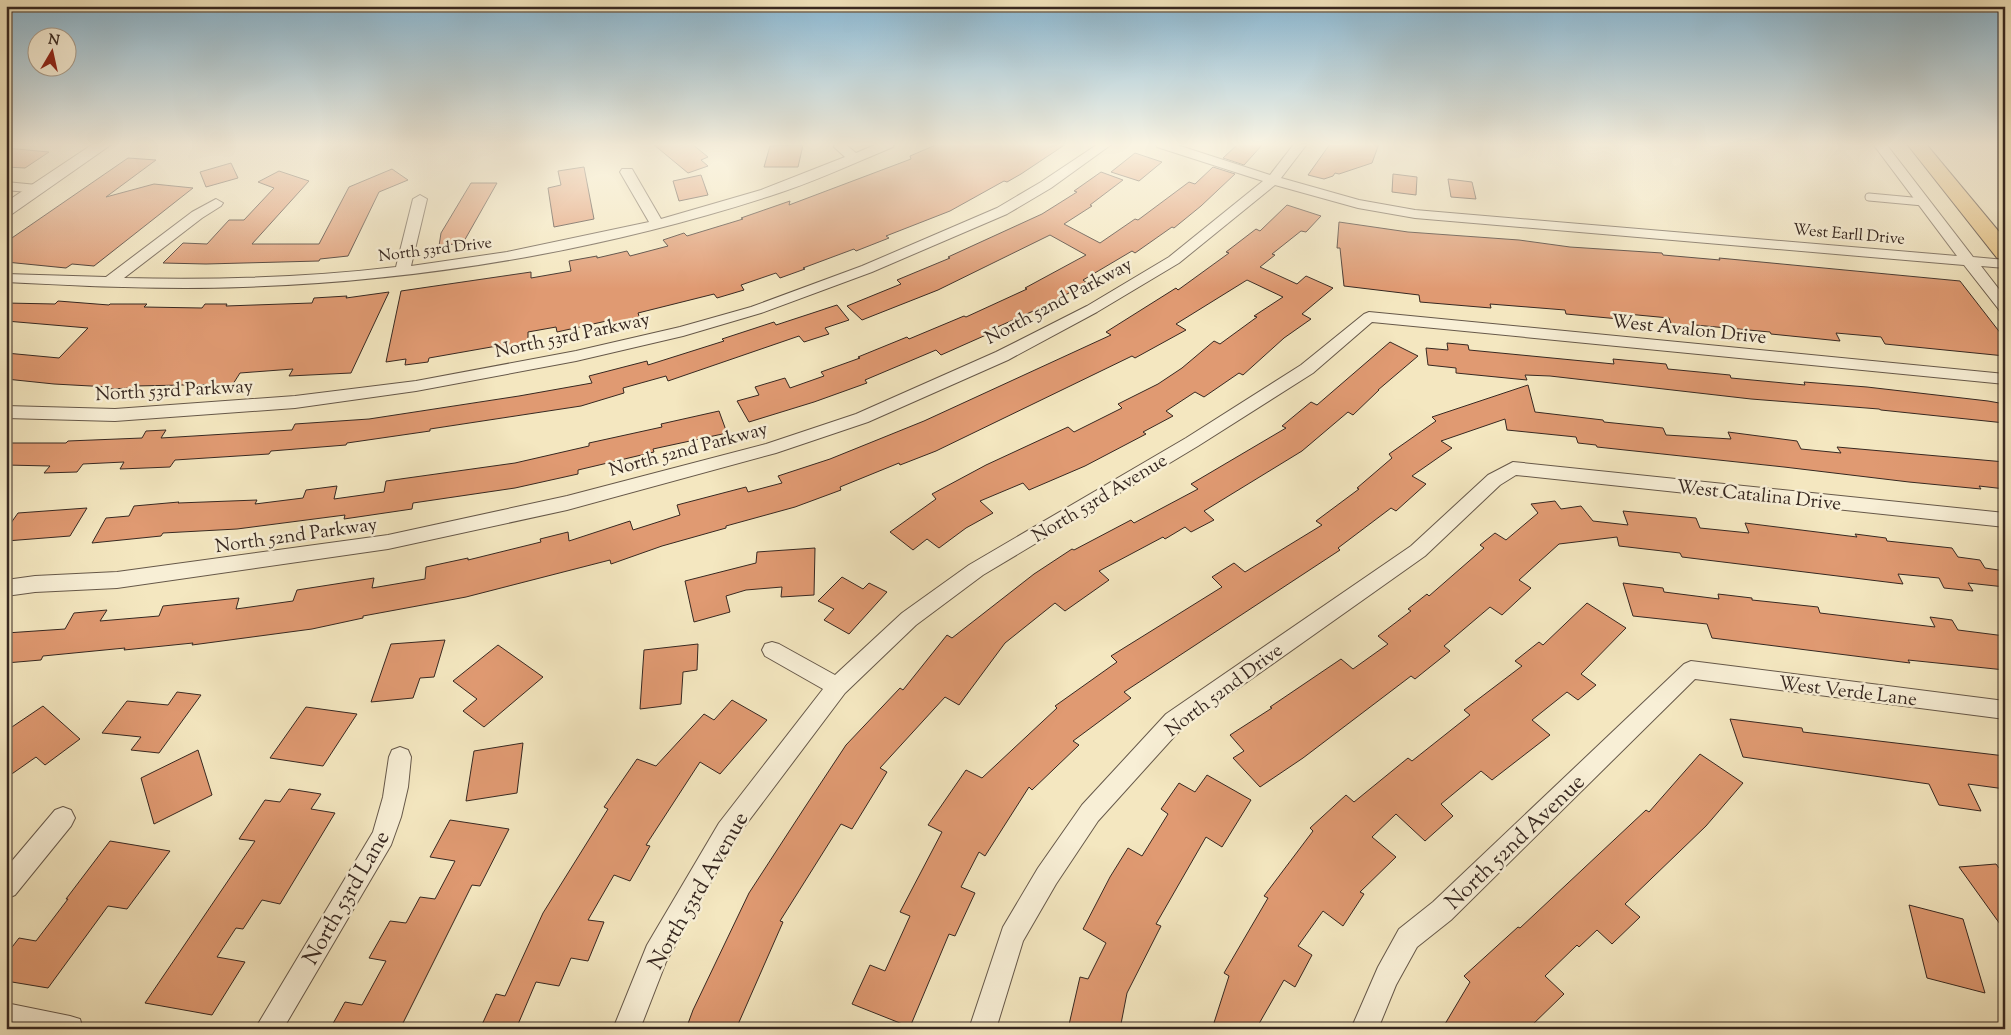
<svg xmlns="http://www.w3.org/2000/svg" width="2011" height="1035" viewBox="0 0 2011 1035" font-family="'Sorts Mill Goudy',serif">
<rect width="100%" height="100%" fill="#f4e7c0"/>
<filter id="stains"><feTurbulence type="fractalNoise" baseFrequency=".004" numOctaves="4"/><feColorMatrix values="0 0 0 0 .2 0 0 0 0 .09 0 0 0 0 .02 0 0 0 .5 -.17"/></filter>
<radialGradient id="worn" r=".72"><stop offset=".6" stop-color="#630" stop-opacity="0"/><stop offset="1" stop-color="#630" stop-opacity=".3"/></radialGradient>
<path fill="#e09a72" stroke="#372821" d="M653,144H692L708,157L701,160L708,166L688,173Z
M938,144H1066L1021,174L1007,182L1004,181L950,211L886,236L889,238L856,251L854,249L803,268L805,269L780,278L776,273L741,285L744,290L717,298L714,294L638,313L640,319L612,325L611,320L557,332L556,327L528,332V345L497,350V346L429,358L428,362L405,365L406,359L386,362L401,291L531,272V278L571,271L569,261L597,256V258L627,251L630,256L668,246L663,240L684,233L687,236L743,219L741,218L790,201L789,205L911,159L910,156Z
M1238,144H1263L1244,165L1223,158Z
M1330,144H1379L1372,163L1339,174L1335,173L1333,176L1324,179L1308,175Z
M803,145L798,167H764L770,146Z
M6,148L49,152L25,168L6,167Z
M1135,153L1162,162L1139,181L1111,172Z
M128,158L156,160L106,197L154,184L193,188L94,266L72,264L66,268L6,262V242Z
M231,163L238,178L206,187L200,172Z
M584,167L594,219L554,227L548,188L561,185L558,171Z
M1213,167L1235,174L1201,206L1174,228L1172,227L1135,253L1132,251L1083,280L1087,283L1049,304L984,333L986,335L941,355L936,350L865,380L867,383L814,402L749,422L737,401L759,395L755,387L785,378L790,388L824,376L821,372L860,358L858,357L907,337L909,339L964,316L966,317L1027,289L1025,288L1086,255L1050,235L938,290L862,320L847,306L901,284L897,280L950,258L948,257L1042,214L1077,192L1074,191L1101,172L1123,180L1090,205L1092,206L1064,224L1100,243L1135,219L1138,220L1189,182L1195,184Z
M392,169L408,180L379,192L348,256L320,259L319,261L206,264L163,263L183,243L207,244L229,220H244L274,188L258,182L279,171L309,181L252,244H319L349,187Z
M1393,174L1417,177L1416,195L1392,192Z
M701,175L708,195L679,201L673,181Z
M1448,179L1472,182L1476,199L1451,197Z
M471,183H497L463,243L439,246L441,233Z
M1287,205L1321,216L1306,232L1301,231L1272,254L1275,255L1260,267L1297,284L1306,276L1333,288L1302,314L1311,319L1284,338L1243,375L1239,373L1204,397L1195,392L1166,411L1173,416L1143,432L1146,434L1085,466L1029,490L1023,483L980,501L993,513L966,528L939,548L927,539L913,550L890,532L936,499L932,494L986,465L1068,427L1074,432L1122,408L1118,404L1158,384L1182,368L1214,341L1220,344L1257,317L1254,316L1283,297L1247,280L1176,324L1186,330L1135,358L1132,356L936,451L900,465L899,463L840,487L841,490L795,507L726,526V528L662,546L611,564L610,560L466,597L363,616V618L312,629L192,645L193,643L124,650L125,648L43,656L41,660L6,663V633L65,629L74,613L107,610L100,621L159,616L163,606L239,598L236,609L293,601L297,590L374,578L372,588L425,579L426,567L468,558V560L541,542L540,539L568,532L569,541L630,521L633,530L680,515L677,505L746,487L748,492L782,483L778,476L830,459L924,421L1111,335L1106,332L1176,288L1178,290L1229,253L1226,252L1256,229L1260,231Z
M1339,222L1408,232L1519,240L1570,247L1662,253L1663,255L1720,260L1719,258L1960,281L2005,339V356L1885,344L1881,337L1836,333L1840,341L1771,334L1770,332L1695,325L1696,328L1672,326L1669,318L1627,314L1630,320L1566,314L1565,310L1490,304L1491,308L1420,302L1419,295L1344,286L1340,248H1337Z
M389,292L351,373L289,376L293,369L240,373L233,384L134,386L132,388L108,389L109,387L54,384L6,379V353L59,358L88,328L6,321V303L55,304L58,301L109,305L110,304H147L144,307L202,308L205,304H227L226,306L312,303L314,298L347,296L346,298Z
M837,305L849,320L825,328L829,334L804,342L799,336L668,381L666,376L623,388L624,393L581,406L430,429V431L347,443L346,445L271,451L269,454L175,460L170,467L120,469L124,462L83,464L77,472L44,473L50,466L6,465V443H66L68,441L142,438L146,431L166,430L161,438L292,430L295,424L369,419L519,396L592,383L589,376L647,361L648,365L724,341L722,339L774,322L776,325Z
M1390,342L1418,356L1378,390H1379L1353,415L1348,412L1302,451L1204,511L1214,520L1191,532L1185,527L1165,539L1163,537L1099,571L1109,580L1065,611L1055,603L1005,643L959,705L945,697L880,768L887,772L852,829L841,824L780,921L783,922L736,1029H686L693,1010L749,893L805,807L846,745L900,688L903,690L947,635L952,638L1034,574L1072,549L1074,550L1131,520L1134,523L1198,489L1191,484L1286,428L1282,426L1311,402L1317,405Z
M1447,343L1468,345L1469,350L1614,364L1613,359L1666,364L1668,369L1730,375L1731,378L1805,385L1804,382L1867,387L1988,401L2005,404V423L1881,410L1879,409L1751,399L1550,376L1525,375L1527,380L1456,373V368L1428,365L1426,348L1448,350Z
M1528,385L1535,412L1603,420L1604,422L1663,428L1666,435L1731,439L1728,432L1797,441L1801,449L1841,453L1837,447L2005,462V489L1979,486L1981,489L1909,482L1784,467L1597,447L1596,445L1578,443L1576,437L1507,430L1505,419L1441,441L1452,448L1412,476L1426,484L1396,511L1391,508L1338,548L1340,550L1124,692L1131,698L1073,741L1079,745L1032,790L1029,787L985,856L979,852L961,887L975,893L955,936L949,934L910,1027L852,1004L870,965L885,971L910,916L900,912L942,832L928,825L966,770L982,778L1057,708L1055,706L1117,662L1111,656L1222,587L1212,577L1234,563L1245,572L1322,525L1316,521L1359,489L1357,488L1392,458L1389,454L1436,421L1432,417Z
M719,411L727,433L653,449L654,452L578,470V474L515,488L413,503L412,509L344,519L345,515L237,529L163,533L161,536L92,543L106,518L129,516L134,506L179,502L178,503L257,500L255,504L303,498L306,490L337,486L334,499L384,492L386,481L515,463L589,446V443L662,427L661,424Z
M1555,501L1561,509L1581,506L1593,521L1628,525L1623,511L1696,518L1700,528L1749,533L1745,523L1857,537L1855,534L1886,538L1887,541L1952,548L1958,557L1980,560L1985,568L2005,571V587L1968,583L1973,591L1944,588L1939,578L1898,574L1903,584L1682,557L1680,553L1619,546L1617,537L1559,544L1519,580L1531,588L1502,615L1490,607L1444,646L1450,651L1415,679L1411,676L1303,758L1260,787L1233,758L1244,751L1230,735L1272,708L1270,707L1341,659L1353,669L1388,644L1378,636L1411,611L1408,609L1427,594L1429,596L1484,548L1480,545L1495,533L1506,540L1538,513L1531,504Z
M87,508L70,536L6,541V530L18,513Z
M815,548L814,595L781,597L782,587L746,590L726,596L730,612L694,622L685,581L756,563L757,552Z
M842,577L863,589L869,583L887,592L849,634L824,620L834,609L818,601Z
M1623,583L1663,588L1664,592L1719,599L1718,594L1752,598V600L1818,607L1820,613L1935,627L1930,617L1952,620L1958,630L2005,636V670L1908,660L1910,663L1712,638L1707,624L1633,616Z
M1587,603L1626,628L1581,674L1596,685L1578,700L1567,692L1532,720L1550,735L1492,780L1481,771L1441,804L1453,816L1425,841L1396,814L1372,837L1396,857L1360,892L1364,894L1343,926L1323,911L1298,946L1312,955L1295,987L1284,980L1256,1029H1212L1229,976L1224,973L1268,898L1264,896L1313,831L1310,828L1346,795L1354,802L1408,758L1412,761L1470,715L1464,710L1522,666L1515,661L1539,642L1543,645Z
M445,640L434,677L420,678L413,698L371,702L391,644Z
M698,644L697,670L683,672L681,704L640,709L644,650Z
M498,645L543,677L484,727L463,711L477,699L453,681Z
M177,692L201,695L159,753L131,750L141,737L102,733L127,701L168,705Z
M732,700L767,720L720,774L700,762L646,845L650,846L630,881L614,875L588,920L604,922L588,961L571,958L559,986L536,982L516,1029H480L496,994L505,996L543,913L608,809L604,807L637,759L656,766L704,714L714,720Z
M43,706L80,739L45,765L36,757L6,778V731Z
M306,707L357,714L323,766L270,758Z
M1730,719L1802,728L1803,732L2005,756V789L1968,784L1981,811L1939,805L1929,784L1743,757Z
M523,743L517,793L466,801L474,751Z
M198,750L212,795L154,824L141,778Z
M1700,754L1743,783L1706,826L1625,904L1640,917L1612,944L1597,930L1579,947L1577,945L1545,976L1564,994L1528,1029H1442L1470,982L1464,976L1518,927L1520,928L1646,810L1649,812Z
M1207,775L1251,800L1222,847L1206,837L1156,924L1161,926L1127,993L1120,1029H1068L1080,977L1088,979L1106,943L1083,929L1110,877L1128,848L1142,856L1168,814L1161,809L1179,783L1195,792Z
M289,789L321,794L311,809L335,813L280,904L262,900L243,929L236,928L217,957L245,962L212,1015L145,1003L255,841L239,839L265,800L280,802Z
M450,820L509,829L480,886L472,885L400,1029H330L345,1002L362,1005L386,961L369,958L390,921L406,923L420,897L435,899L455,861L430,857Z
M110,841L170,851L127,909L108,906L48,988L6,981V955L19,938L36,941L68,899H66Z
M1996,864L2005,876V931L1959,867Z
M1909,905L1963,919L1985,993L1927,978Z"/>
<g fill="none" stroke-linecap="round" stroke-linejoin="round">
<g stroke="#665849" stroke-width="9">
<path id="service" d="M1869,197L1923,202"/>
</g>
<g stroke="#665849" stroke-width="2">
<path id="minor" d="M835,144H845L856,153L877,144H894L893,147C852,164 812,183 770,196C600,251 422,281 243,287C164,290 85,286 6,282V274L106,277L192,212L216,199L223,203L221,206L202,218L124,278C215,280 305,278 396,267L413,199L420,195L427,199L411,266L507,252L649,222L620,172L622,169H632L661,219L761,190L845,157L834,147Z
M1098,144H1112L1051,188L1007,214L872,272L761,313L683,336L576,361L416,391L295,408L115,421L6,418V406L115,409L295,396L416,381L576,351L680,327L751,307L862,266L997,208L1041,182Z
M1156,144H1174L1270,175L1294,144H1307L1281,178L1359,200L1415,210L1957,256L1873,144H1886L1973,257L2005,260V268L1981,266L2005,297V313L2000,311L1964,265L1415,218L1358,208L1275,185L1179,263L1097,312L1008,360L868,422L776,453L567,510L388,549L117,588L35,592L6,596V580L35,576L117,572L388,535L567,496L766,444L856,414L996,352L1087,306L1169,257L1263,181L1157,147Z
M6,182L37,185L44,189L37,193L6,190Z
M1369,312L2005,374V384L1372,322L1313,373L1198,446L983,575L916,625L845,693L735,839L666,962L640,1029H613L647,945L719,823L823,689L765,656L762,650L765,644L772,642L779,644L835,675L902,613L969,565L1186,438L1301,365L1364,314Z
M1513,462L2005,513V527L1516,475L1500,485L1425,556L1182,728L1098,821L1056,884L1023,941L996,1029H969L1003,927L1038,868L1082,805L1166,714L1411,546L1488,475Z
M1691,661L2005,701V719L1695,679L1451,920L1417,947L1396,985L1378,1029H1351L1378,967L1399,929L1433,902L1684,664Z
M400,747L408,750L411,757L408,787L401,817L391,845L283,1029H255L373,832L383,797L389,757L392,750Z
M63,807L71,810L75,818L71,826L15,895L6,899V868L55,810Z
M6,1003L70,1016L80,1019L83,1029H6Z"/>
</g>
<g stroke="#665849" stroke-width="2">
<path id="tertiary" d="M93,144H112L12,214L6,215V202Z"/>
</g>
<g stroke="#372821" stroke-width="2">
<path id="primary" d="M1907,144H1926L2005,239V259L1997,258Z"/>
</g>
<use href="#service" stroke="#f8efd6" stroke-width="7"/>
<use href="#minor" fill="#f8efd6" fill-rule="evenodd"/>
<use href="#tertiary" fill="#f8efd6" fill-rule="evenodd"/>
<use href="#primary" fill="#eac480" fill-rule="evenodd"/>
</g>
<linearGradient id="sky" x2="0" y2="1"><stop stop-color="#89b8d4"/><stop offset="0.5" stop-color="#faf4e3"/><stop offset="1" stop-color="#faf4e3" stop-opacity="0"/></linearGradient>
<rect width="2011" height="289" fill="url(#sky)"/>
<g text-anchor="middle" stroke-width="5" stroke-linejoin="round" paint-order="stroke">
<g font-size="16" fill="#372821" stroke="#f8efd6">
<text transform="translate(1849 233) rotate(5)" y="6">West Earll Drive</text>
<text transform="translate(435 248) rotate(-7)" y="6">North 53rd Drive</text>
</g>
<g font-size="19" fill="#372821" stroke="#f8efd6">
<text transform="translate(1058 300) rotate(-28)" y="7">North 52nd Parkway</text>
<text transform="translate(1689 328) rotate(6)" y="7">West Avalon Drive</text>
<text transform="translate(572 334) rotate(-12)" y="7">North 53rd Parkway</text>
<text transform="translate(174 389) rotate(-3)" y="7">North 53rd Parkway</text>
<text transform="translate(688 448) rotate(-15)" y="7">North 52nd Parkway</text>
<text transform="translate(1759 494) rotate(6)" y="7">West Catalina Drive</text>
<text transform="translate(1099 497) rotate(-31)" y="7">North 53rd Avenue</text>
<text transform="translate(296 534) rotate(-8)" y="7">North 52nd Parkway</text>
<text transform="translate(1223 689) rotate(-37)" y="7">North 52nd Drive</text>
<text transform="translate(1848 690) rotate(7)" y="7">West Verde Lane</text>
</g>
<g font-size="22" fill="#372821" stroke="#f8efd6">
<text transform="translate(1514 841) rotate(-44)" y="8">North 52nd Avenue</text>
<text transform="translate(697 890) rotate(-60)" y="8">North 53rd Avenue</text>
<text transform="translate(345 897) rotate(-60)" y="8">North 53rd Lane</text>
</g>
</g>
<rect width="2011" height="1035" fill="none" stroke="#f4e7c0" stroke-width="25"/>
<rect x="8" y="8" width="1996" height="1020" fill="none" stroke="#372821" stroke-width="2.5"/>
<rect x="12" y="12" width="1986" height="1010" fill="none" stroke="#372821"/>
<g transform="translate(52 52) rotate(9)"><circle r="24" fill="#f8efd6" stroke="#ab9f8e"/>
<path d="M0-4L9 19L0 12L-9 19Z" fill="#8f2418"/>
<text y="-8" font-size="14" font-weight="bold" text-anchor="middle" fill="#372821">N</text>
</g>
<rect width="100%" height="100%" filter="url(#stains)"/>
<rect width="100%" height="100%" fill="url(#worn)"/>
</svg>
